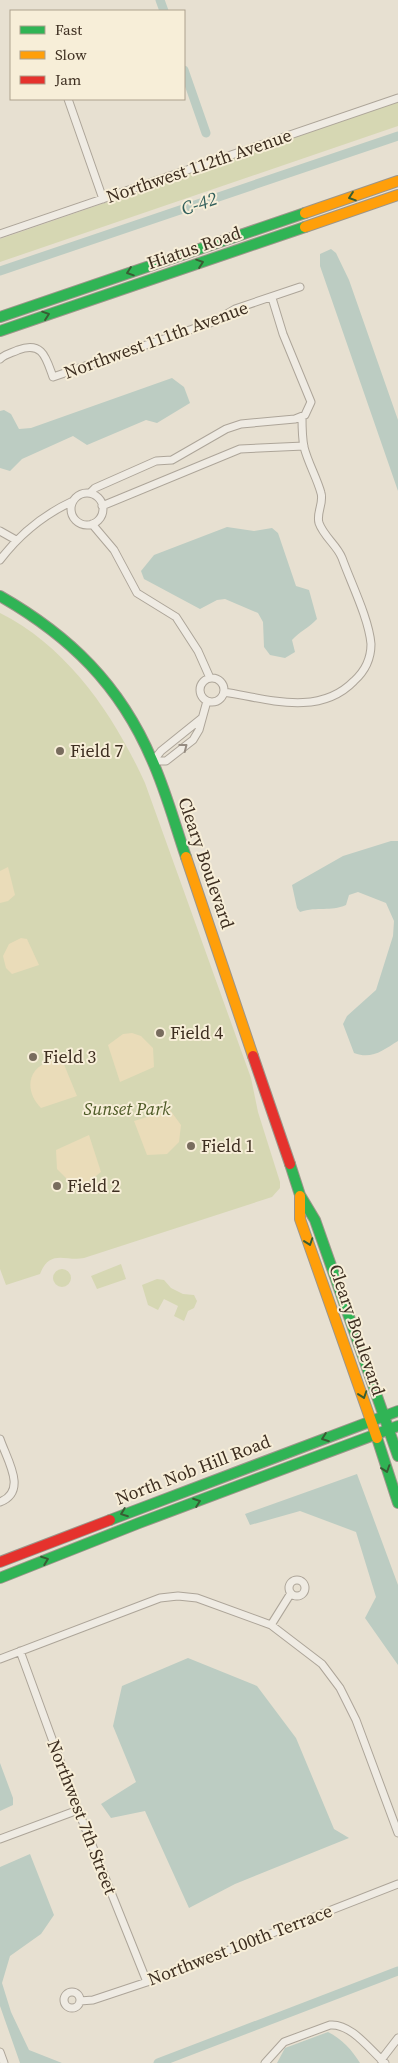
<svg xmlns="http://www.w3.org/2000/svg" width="398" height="2063" viewBox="0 0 398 2063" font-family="'Source Serif 4',serif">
<rect width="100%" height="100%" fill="#e7e0d1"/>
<path fill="#d6d7b3" d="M398,102V126L0,262V239Z
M0,613C68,647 114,715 145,783L251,1078L258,1112L280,1182V1188L272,1197L84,1258C66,1262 50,1248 40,1274L6,1285L0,1269Z
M121,1264L126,1279L97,1289L91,1276Z
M53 1278a9 9 0 1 1 18 0a9 9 0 1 1-18 0Z
M157,1279L164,1280L171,1288L183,1294L194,1295L197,1301L194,1308L188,1311L184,1321L174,1316L178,1306L164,1299L158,1310L148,1305L142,1285Z"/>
<path fill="#eadcb9" d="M8,867L15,895L8,901L0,903V871Z
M21,938L27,939L39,965L12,974L6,968L3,956L9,944Z
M132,1033L141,1036L153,1048L154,1067L120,1082L108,1045L123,1034Z
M51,1061L63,1062L77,1096L41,1108C25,1092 26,1068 51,1061Z
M170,1110L181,1125L179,1142L167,1154L147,1155L134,1121Z
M89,1135L101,1172L87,1183L69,1181L57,1169L56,1150Z"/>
<path fill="#bcccc2" d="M331,249L336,253L349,280L398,420V491L320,266V254Z
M172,378L184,387L190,403L157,423L146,420L87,445L73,436L22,459L10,471L0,468V411L4,410L11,414L19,429L31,428Z
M227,527L254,531L272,528L278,533L296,586L309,590L317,619C309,628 300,631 292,640L295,652L285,658L270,655L264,647L263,622L258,613L225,599L217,600L200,609L144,579L141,571L154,555Z
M391,841H398V1041C383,1050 372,1060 354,1053L343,1024L347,1016L376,990L393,936L394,921L386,903L358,892L349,895L346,905C330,912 318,906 300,912L297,908L292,885L343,856Z
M357,1474L398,1585V1665L365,1618L376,1597L356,1532L300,1511L250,1525L245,1514Z
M188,1658L257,1686L296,1738L334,1829L349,1838L235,1884L189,1908L145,1811L111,1818L101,1804L136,1782L113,1726L122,1686Z
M0,1763L13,1798V1805L0,1811Z
M30,1854L54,1915L41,1934L10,1956L2,1983L11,2012L29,2050L62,2063H20L0,2006V1867Z
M328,2032C342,2039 352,2050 360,2063H277L285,2048Z"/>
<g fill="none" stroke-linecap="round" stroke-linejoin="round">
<path stroke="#bcccc2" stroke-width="9" d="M160,0L164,11
M184,70L206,133
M0,271L398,136
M158,2063L398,1971"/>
<g stroke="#ada599" stroke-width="9">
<path id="street" d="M68,99L103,199
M0,234L398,98
M0,359C5,354 12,353 18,350C43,341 46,358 53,377L213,322L235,309L300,287
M90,493L95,488L156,461L172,460L226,429L241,424L295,419L305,415L311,402L283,334L272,298
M71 509a16 16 0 1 1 32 0a16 16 0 1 1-32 0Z
M102,506L240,449L304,446
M92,524L114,550L137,593L176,617L198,651L210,678
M0,531L16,540
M0,560C19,535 45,514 73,501
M200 690a12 12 0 1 1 24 0a12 12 0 1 1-24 0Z
M224,692C268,699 319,717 354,681C364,672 371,659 371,644C369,619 351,583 342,558C337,545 324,537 319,523C316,513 324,503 321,493C317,478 308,463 304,447C302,437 302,426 302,417
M153,761H166L193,740L199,730L207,701
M153,761L161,751L202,718
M0,1439C7,1460 28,1491 0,1502
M289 1588a8 8 0 1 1 16 0a8 8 0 1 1-16 0Z
M271,1625L291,1593
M20,1651L78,1810L147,1982
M0,1659L160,1598L178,1596L197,1598L271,1625L322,1664L340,1688L356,1720L398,1833
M0,1839L78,1810
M64 2000a8 8 0 1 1 16 0a8 8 0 1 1-16 0Z
M80,2001L93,2000L147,1982L398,1884
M0,2052L4,2063
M381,2060L398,2038
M265,2063L284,2042L330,2025C351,2023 370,2050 385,2063"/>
</g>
<g stroke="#9c958a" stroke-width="12">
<path id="fast" d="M0,317L305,213
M0,331L305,227
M0,596C70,636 120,685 152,760C166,791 175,825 186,857
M290,1164L300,1195L315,1220L398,1456
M377,1438L398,1503
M110,1520L398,1411
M0,1578L139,1523L398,1426"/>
</g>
<g stroke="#9c958a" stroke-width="12">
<path id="slow" d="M305,213L398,181
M305,227L398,195
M186,857L253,1056
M300,1196V1219L377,1438"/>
</g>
<g stroke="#9c958a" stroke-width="12">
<path id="jam" d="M253,1056L290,1164
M0,1562L110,1520"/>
</g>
<use href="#street" stroke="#efebe3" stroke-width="7"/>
<use href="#fast" stroke="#30b455" stroke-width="10"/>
<use href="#slow" stroke="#ff9f0a" stroke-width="10"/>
<use href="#jam" stroke="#e5322d" stroke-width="10"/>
</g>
<defs><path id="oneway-chevron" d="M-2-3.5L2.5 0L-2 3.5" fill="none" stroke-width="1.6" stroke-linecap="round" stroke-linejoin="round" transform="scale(1.25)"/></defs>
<g stroke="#385d33">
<use href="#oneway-chevron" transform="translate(352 197) rotate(161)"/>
<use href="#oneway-chevron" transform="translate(200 263) rotate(-19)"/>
<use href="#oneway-chevron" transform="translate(130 272) rotate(161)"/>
<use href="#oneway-chevron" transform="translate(46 315) rotate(-19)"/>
<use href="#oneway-chevron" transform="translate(309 1242) rotate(71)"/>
<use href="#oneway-chevron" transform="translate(363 1395) rotate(71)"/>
<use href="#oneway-chevron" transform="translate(325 1438) rotate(160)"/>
<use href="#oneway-chevron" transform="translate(386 1469) rotate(71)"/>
<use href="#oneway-chevron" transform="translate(197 1502) rotate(-20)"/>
<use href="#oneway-chevron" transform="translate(124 1513) rotate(159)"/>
<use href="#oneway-chevron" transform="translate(45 1560) rotate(-21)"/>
</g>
<use stroke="#968c82" href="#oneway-chevron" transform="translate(184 747) rotate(-38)"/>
<g fill="#786c5e" stroke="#f7eed8" stroke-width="2">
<circle cx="60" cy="751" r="5"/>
<circle cx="160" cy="1033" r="5"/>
<circle cx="33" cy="1057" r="5"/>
<circle cx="191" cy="1146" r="5"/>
<circle cx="57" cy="1186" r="5"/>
</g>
<g text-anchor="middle" stroke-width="4" stroke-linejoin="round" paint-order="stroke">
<g font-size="18" fill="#3d2e20" stroke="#f7eed8">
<text transform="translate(199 166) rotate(-19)" y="6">Northwest 112th Avenue</text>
<text transform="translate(194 248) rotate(-19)" y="6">Hiatus Road</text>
<text transform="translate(156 340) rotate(-20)" y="6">Northwest 111th Avenue</text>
<text transform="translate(206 863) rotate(71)" y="6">Cleary Boulevard</text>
<text transform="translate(357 1330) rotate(71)" y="6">Cleary Boulevard</text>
<text transform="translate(193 1470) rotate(-21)" y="6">North Nob Hill Road</text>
<text transform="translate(82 1817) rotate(69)" y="6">Northwest 7th Street</text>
<text transform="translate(240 1945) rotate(-21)" y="6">Northwest 100th Terrace</text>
</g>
<g font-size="18" fill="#3d2e20" stroke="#f7eed8" text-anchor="start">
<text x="70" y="757">Field 7</text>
<text x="170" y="1039">Field 4</text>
<text x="43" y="1063">Field 3</text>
<text x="201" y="1152">Field 1</text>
<text x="67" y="1192">Field 2</text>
</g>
<g font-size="18" font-style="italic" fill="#4d5a26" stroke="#f7eed8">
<text x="127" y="1115">Sunset Park</text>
</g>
<g font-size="19" font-style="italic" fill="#2f5d5a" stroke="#f7eed8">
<text transform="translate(199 203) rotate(-19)" y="7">C-42</text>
</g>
</g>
<rect x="10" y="10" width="175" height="90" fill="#f7eed8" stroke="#ada18e"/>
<rect x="20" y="26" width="25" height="8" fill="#30b455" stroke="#ada18e"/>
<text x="55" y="35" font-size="15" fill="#3d2e20">Fast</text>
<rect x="20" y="51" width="25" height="8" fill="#ff9f0a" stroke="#ada18e"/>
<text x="55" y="60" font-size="15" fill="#3d2e20">Slow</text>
<rect x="20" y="76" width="25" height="8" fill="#e5322d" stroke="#ada18e"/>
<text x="55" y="85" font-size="15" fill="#3d2e20">Jam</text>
</svg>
